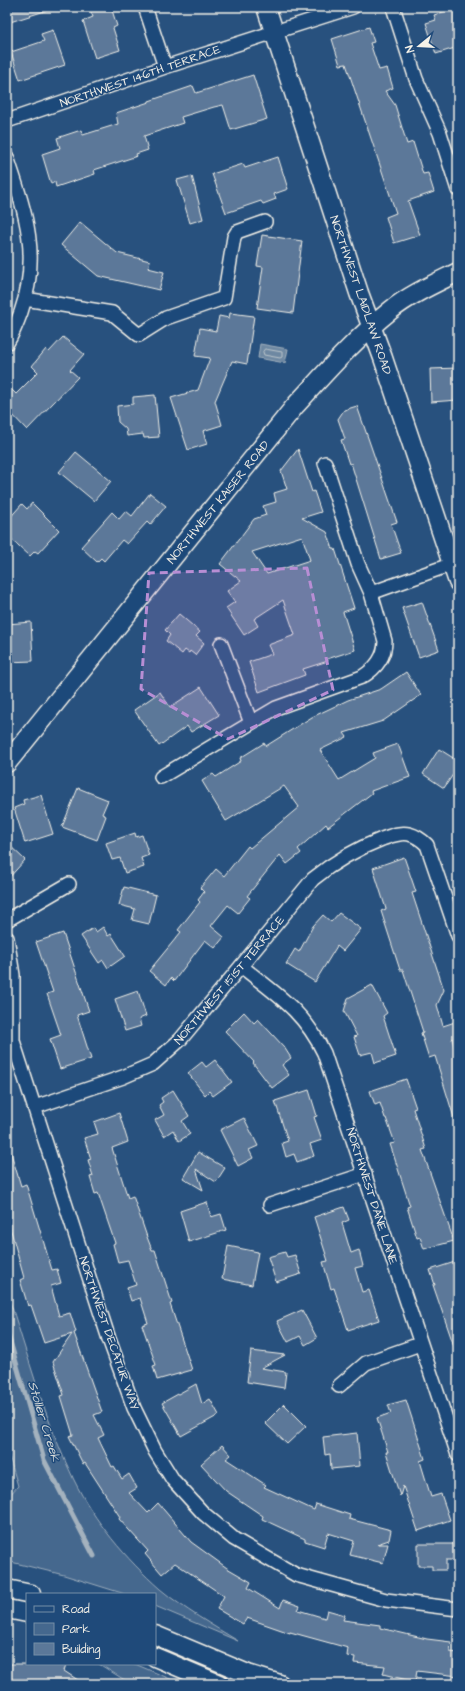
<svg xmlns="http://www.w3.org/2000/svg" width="465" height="1691" viewBox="0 0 465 1691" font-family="'Architects Daughter',sans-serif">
<rect width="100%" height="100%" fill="#28517e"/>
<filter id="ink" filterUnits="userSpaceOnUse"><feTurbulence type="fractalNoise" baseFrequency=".025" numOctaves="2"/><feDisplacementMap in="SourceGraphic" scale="8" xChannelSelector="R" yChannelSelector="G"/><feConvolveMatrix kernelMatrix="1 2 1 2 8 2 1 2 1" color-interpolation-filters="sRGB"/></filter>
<g filter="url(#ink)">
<path fill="#45688e" stroke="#9cacbb" d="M7,1292C28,1355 45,1421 74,1480C94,1521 126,1559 160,1589C184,1609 212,1625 238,1641L155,1606V1594H125L64,1575L7,1561V1498L18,1486L7,1449Z
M99,1664H135L182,1684H131Z"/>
<path fill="#6e88a2" stroke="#a4b2be" d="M260,344L288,349L285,363L258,358Z"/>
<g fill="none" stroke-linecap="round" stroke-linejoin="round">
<path stroke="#bec7cc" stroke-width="1" d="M265,349L282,352V357L280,358L264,355L263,352Z"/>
<path stroke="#a4b2be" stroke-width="5" d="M7,1331L44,1460L94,1556"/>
</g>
<path fill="#5b7899" stroke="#f4f1e8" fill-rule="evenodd" d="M7,7H47L48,10L7,23Z
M89,7H111L117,26L113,28L120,50L95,58L83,21L93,17Z
M458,7V47L436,54L426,23L436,20L434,15Z
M369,27L374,42L370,43L379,70L387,68L393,88L385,91L395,105L407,144L413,142L423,174L428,173L434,192L408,201L420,235L394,243L386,217L396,213L346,64L340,65L332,39Z
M53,30L65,65L20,80L11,52L44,41L41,34Z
M253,75L267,119L231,130L223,105L214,107L181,117L183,123L144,136L148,150L136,154L137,156L94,170L95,174L56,187L55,182L51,184L42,154L60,148L57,138L81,130L83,135L118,124L116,113L149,102V101L193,86L196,93Z
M278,157L288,189L274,194L276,199L263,204L261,201L226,213L212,174L243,164L245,168Z
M192,176L203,219L190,223L177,180Z
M80,222L117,253L150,261L148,268L164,272L159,290L98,276L61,245Z
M262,235L302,241L293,313L257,308L263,267L257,266Z
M230,313L254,316L247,364L232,361L215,401L222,425L203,431L207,444L188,450L171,398L198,390L210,358L195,356L200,328L216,331L219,316L229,318Z
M63,337L84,354L70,370L78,377L27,430L7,409V385L16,394L38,372L32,366L46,349L49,352Z
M458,368V400L431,402L430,369Z
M155,395L159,437L144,438L143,434L127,436L126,429L118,422L117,406L133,404V397Z
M357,406L397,522L391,524L401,553L381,559L351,463L349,464L341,440L345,439L338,419L344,410Z
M298,449L312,492L314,491L321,512L302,518L327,532L333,549H335L354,608L343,612L355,650L327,659L328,661L303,669L305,675L259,692L249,662L272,654L268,645L295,635L283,600L254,619L258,626L244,635L226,608L235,602L227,591L241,581L220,564L254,519L266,515L263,506L276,502L274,493L287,489L281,471ZM302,536L310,560L267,574L252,552Z
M76,452L111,481L94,501L59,472Z
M150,493L166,506L150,525L147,522L127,544L122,540L104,561L101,558L97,562L81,547L112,512L119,519L126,511L132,516Z
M32,503L59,530L38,553L35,551L30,556L7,535V521L22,504L27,509Z
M422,602L439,650L419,657L402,608Z
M179,614L200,632L196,636L204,643L195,655L190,651L189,653L185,650L182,654L166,641L170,635L165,630Z
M31,622L33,661L7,662V624Z
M406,672L421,695L383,721L344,733L347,737L320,750L339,780L375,758L373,753L398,744L410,777L371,791L372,793L328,827L326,824L298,849L301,853L287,864L280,855L247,896L250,898L238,913L228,905L211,926L224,937L215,948L205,940L174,981L171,978L166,985L149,971L181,932L178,930L200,902L198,900L204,892L200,888L216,869L224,876L248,846L250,848L299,807L284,786L226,821L202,781L213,774L216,777L241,761L240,758L264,743L266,746L312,717L348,700L381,689Z
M201,687L219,715L191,732L187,726L159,746L134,710L160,692L170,707Z
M439,749L458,761V767L444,788L423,774Z
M78,788L108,800L102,814L106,816L97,840L62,827Z
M41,795L53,834L25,843L14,808L24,804L23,800Z
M135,833L136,837L142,835L149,855L141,858L144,867L125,873L120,858L112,860L106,843Z
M7,843L25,860L7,880Z
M404,857L416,892L412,893L444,990L437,1005L443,1026L458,1021V1037L452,1039L458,1059V1120L455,1121L435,1056L429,1058L421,1033L423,1032L403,970H400L381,911L386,909L373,868Z
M124,887L156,895L149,924L132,920L135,909L119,905Z
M339,913L361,929L343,951L337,946L315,982L286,964L295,949L299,952L313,926L323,915L331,922Z
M103,927L108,936L111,934L125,956L108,968L103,960L99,963L81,936L93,928L96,932Z
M63,933L89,1011L77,1015L91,1059L60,1069L50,1039L61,1035L47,994L53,992L36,942Z
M372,985L387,1013L383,1016L396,1056L375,1063L372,1052L360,1055L354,1037L357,1036L344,1011L348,998Z
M138,991L146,1016L139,1019L141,1026L125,1031L115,999Z
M244,1012L254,1023L258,1019L284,1047L291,1058L282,1065L289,1075L272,1088L253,1063L254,1062L225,1031Z
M215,1060L232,1082L213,1096L209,1091L205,1095L188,1073L202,1062L206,1067Z
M406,1079L416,1108L413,1109L426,1149L422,1150L454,1241L424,1249L420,1237L417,1238L407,1207L410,1206L390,1144L395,1143L386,1118H385L380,1103L375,1105L370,1091Z
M173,1090L189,1116L182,1121L190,1134L179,1141L173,1130L164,1136L155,1120L164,1115L159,1105L163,1102L161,1098Z
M309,1090L317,1116L314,1117L322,1140L310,1144L314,1156L297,1162L294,1154L286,1157L282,1143L288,1141L275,1101Z
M119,1113L128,1142L112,1148L128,1198L133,1196L147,1237L152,1250H155L172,1303L170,1304L192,1370L157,1380L153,1366L156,1365L142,1325L148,1323L140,1298L131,1301L127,1288L136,1285L128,1260L118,1262L113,1244L115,1243L98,1193L95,1194L90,1177L93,1176L88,1160L91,1159L84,1138L98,1134L94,1122Z
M244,1118L258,1146L249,1150L253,1158L238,1166L220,1130Z
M7,1150H10L21,1186L26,1184L52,1270L57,1269L61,1283L51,1286L59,1316L70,1313L76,1332L74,1333L102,1412L94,1415L104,1435L98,1438L112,1467L114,1466L122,1479L129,1474L137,1488L129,1493L148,1513L158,1503L191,1542L227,1568L251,1582L248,1588L280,1608L283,1600L300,1606L298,1610L325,1618L327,1610L345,1615L343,1620L380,1625V1628L427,1639L451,1642L450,1652L458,1653V1676L417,1671L415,1682L383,1674L385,1666L354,1663L355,1657L347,1656L348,1648L290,1632V1633L247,1618L243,1624L217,1609L224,1596L175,1563L162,1574L145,1554L148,1551L119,1519L120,1517L85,1463L83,1464L69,1436L73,1435L61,1396L64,1395L53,1362L72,1334L44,1343L31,1305L28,1306L20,1280L24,1278L7,1216Z
M198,1152L225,1168L216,1182L196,1169L203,1190L183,1178Z
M207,1202L211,1217L221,1214L226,1230L189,1242L180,1211Z
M344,1207L349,1220L342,1223L351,1253L359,1250L363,1266L355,1268L362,1292L369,1290L379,1320L348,1330L334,1288L331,1289L323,1262L328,1261L314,1217Z
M228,1246L258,1252L252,1285L222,1279Z
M285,1252L287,1257L295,1255L301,1274L276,1282L268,1257Z
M458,1261V1349H455L433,1285H435L430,1270Z
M302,1310L317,1338L305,1345L300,1336L288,1342L277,1321Z
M251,1351L285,1355L261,1368L286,1372L284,1388L247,1382Z
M196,1384L202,1404L210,1399L219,1415L181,1436L162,1403Z
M406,1400L425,1459L420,1461L431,1497L441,1494L450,1520L418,1531L403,1486L400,1496L386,1452H388L377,1418L391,1413L388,1405Z
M284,1404L306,1426L287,1444L265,1423Z
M357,1433L360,1466L331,1469L330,1454L325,1455L323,1437Z
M222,1445L231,1455L226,1459L266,1485L264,1487L314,1510L316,1504L350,1515L349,1519L391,1530L389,1540L377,1544H388L383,1563L350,1555L354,1541L328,1533L324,1547L305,1541V1539L262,1519L263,1516L226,1491L201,1464Z
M418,1544H456V1560H446V1570H432V1566H418Z
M7,1664H66L64,1671L84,1684H24L7,1677Z"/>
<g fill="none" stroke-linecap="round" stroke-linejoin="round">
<g stroke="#f4f1e8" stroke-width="16">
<path id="street" d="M145,7L165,67
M393,7L416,79L440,133L458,190
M7,121L165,67L353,7
M7,157C25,211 41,255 21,312C17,323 13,333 7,343
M25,299L112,313L139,335L166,318L224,298L234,237L237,232L265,222
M325,463L358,564L371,593
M221,644L251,723
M161,777L276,708L362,677C375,669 385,657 385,641L371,593L458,562
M7,920L69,884
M7,938L13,975V1041L109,1339L134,1408L155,1451L173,1480L203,1513L234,1539L296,1575L386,1600L458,1609
M241,966C276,994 304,1011 324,1053L458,1455
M35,1107L123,1077L153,1064L180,1040L313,879C335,861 356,849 382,839C391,836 400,832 409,834C417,836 422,840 427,845L458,936
M270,1205L365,1174
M339,1386L366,1363L420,1344"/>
</g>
<g stroke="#f4f1e8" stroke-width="21">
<path id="secondary" d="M266,7L359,293L383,358L458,582
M7,763L295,406C326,372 356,338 391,310C411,294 436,283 458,272
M7,1589L31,1594
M7,1609L27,1613
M155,1635L248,1674L280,1684
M155,1657L219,1684"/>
</g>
<use href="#street" stroke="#1f4a7a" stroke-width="13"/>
<use href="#secondary" stroke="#1f4a7a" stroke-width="18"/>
</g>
</g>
<path fill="#b88ed4" fill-opacity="0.2" stroke="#b88ed4" stroke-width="3" stroke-dasharray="8 5" stroke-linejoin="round" d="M307,568L333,690L228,739L141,689L149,573Z"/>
<g text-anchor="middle" stroke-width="3" stroke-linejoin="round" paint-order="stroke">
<g font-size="12" fill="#f4f1e8" stroke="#1f4a7a">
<text transform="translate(140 76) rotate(-19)" y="4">NORTHWEST 146TH TERRACE</text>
<text transform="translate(361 295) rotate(71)" y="4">NORTHWEST LAIDLAW ROAD</text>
<text transform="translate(218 502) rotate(-51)" y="4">NORTHWEST KAISER ROAD</text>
<text transform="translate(229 980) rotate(-50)" y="4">NORTHWEST 151ST TERRACE</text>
<text transform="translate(372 1196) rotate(72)" y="4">NORTHWEST DANE LANE</text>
<text transform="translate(109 1333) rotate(71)" y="4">NORTHWEST DECATUR WAY</text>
</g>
<g font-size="13" font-style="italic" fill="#d9dcda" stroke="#1f4a7a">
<text transform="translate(45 1421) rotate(73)" y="5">Stoller Creek</text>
</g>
</g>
<rect width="465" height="1691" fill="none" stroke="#1f4a7a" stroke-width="24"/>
<rect x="12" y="12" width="441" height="1667" fill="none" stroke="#f4f1e8" stroke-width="1.5" filter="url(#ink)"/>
<rect x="26" y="1593" width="130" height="72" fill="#1f4a7a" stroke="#748da6"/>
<rect x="34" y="1606" width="20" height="6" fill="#1f4a7a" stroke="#748da6"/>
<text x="62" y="1613" font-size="12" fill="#f4f1e8">Road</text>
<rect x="34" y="1623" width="20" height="12" fill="#45688e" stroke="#748da6"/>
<text x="62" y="1633" font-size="12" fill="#f4f1e8">Park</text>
<rect x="34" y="1643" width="20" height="12" fill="#5b7899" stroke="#748da6"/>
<text x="62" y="1653" font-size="12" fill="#f4f1e8">Building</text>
<g transform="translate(419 46) rotate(252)" stroke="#1f4a7a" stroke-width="3" paint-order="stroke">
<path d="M0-3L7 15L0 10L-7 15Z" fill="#f4f1e8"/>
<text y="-6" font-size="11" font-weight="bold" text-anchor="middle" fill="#f4f1e8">N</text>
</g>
</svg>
